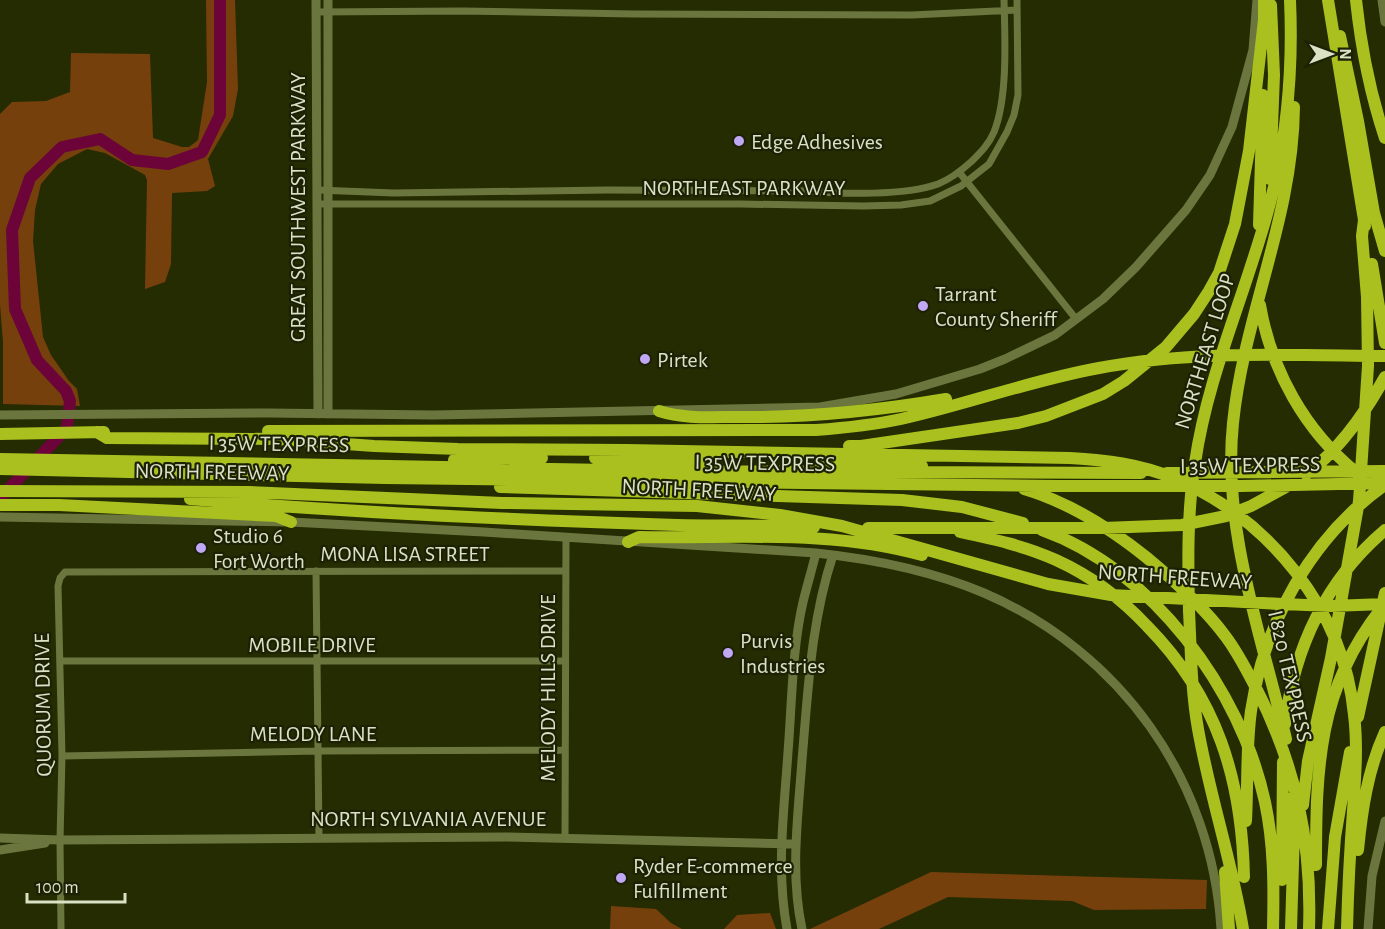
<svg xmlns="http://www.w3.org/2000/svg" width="1385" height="929" viewBox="0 0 1385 929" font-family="'Alegreya Sans',sans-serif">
<rect width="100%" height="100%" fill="#252c01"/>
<path fill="#76400d" d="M206,0H235L238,89L233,116L208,159L215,186L207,191L172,193L171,264L165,282L145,289L147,180L145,175L105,153L87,149L58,164L41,184L35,210L33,241L43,337L51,355L69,381L77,389L80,406L3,404V342L0,304V114L12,102L46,101L70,92L71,53L150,54L153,138L182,147H189L198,140L207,82Z
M931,872L1207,880L1206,909L1094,910L1072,901L948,897L879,929H810Z
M611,906L656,909L671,923L682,929H610Z
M770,913L776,929H724L737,915Z"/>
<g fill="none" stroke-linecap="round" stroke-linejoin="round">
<path stroke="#6c0439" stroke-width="12" d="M0,498L67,428L70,401L66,391L37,360L15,309L12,230L30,178L62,147L100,139L132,160L168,164L202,152L220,115V0"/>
<path stroke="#6b763f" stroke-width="7" d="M316,12L462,11L633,14L912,15L1017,10
M959,172L1076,319
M317,190L394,193L607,190L805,191C842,194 904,196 938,184C951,179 962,170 972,161C981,152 989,144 994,132C1008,97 1005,38 1004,0
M317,204H741L863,206L901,205L930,201L961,186L989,164L1007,132L1014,115L1018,95L1017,0
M316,571L319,838
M60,661H565
M62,756L318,751L565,750
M565,838L566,538
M61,929L60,840L62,756L58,586L60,578L65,572L565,571"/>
<path stroke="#6b763f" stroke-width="9" d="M316,0L318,414
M1382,0L1385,22
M328,414V0
M0,415L269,413L433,415L820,407L896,394L980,369L1005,359L1055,335L1103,299L1136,267L1186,210L1210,175L1232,127L1253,50L1257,0
M0,517L291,522L484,532L816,553C873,559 932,571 984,593C1121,652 1212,780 1221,929
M0,838L60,840L506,837L796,844
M0,850L45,843
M787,929C776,870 784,811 788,752C792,702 792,650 803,602C807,586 812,569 816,553
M802,929C790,873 798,817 802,760C808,691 811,621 833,555
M1368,929L1372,876L1385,821"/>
<path stroke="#a9c01f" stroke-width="12" d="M1264,0V27
M1328,0L1365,226
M1356,0C1361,47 1370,93 1385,138
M1340,36L1358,121L1374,213L1385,251
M1270,179L1274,75L1271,5
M1259,225L1263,95
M1372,264L1385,343
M1260,305C1271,370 1305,431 1357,473
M659,411C684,419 710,417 736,417C808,418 875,411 946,399
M268,431L816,430C844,428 873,425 901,419C968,404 1032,380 1099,368C1193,350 1290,355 1385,356
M97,432L107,438L276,439L374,446L458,449L627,450L1070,458C1105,460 1140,464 1173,478C1269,518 1344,610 1354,715C1358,747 1355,779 1353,811C1350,850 1348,890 1347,929
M0,434L104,432
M849,446H861L1018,423L1046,416L1103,394L1124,381L1166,347L1194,314L1209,291L1219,273L1235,224L1249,151L1264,20
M595,458L716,460
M0,459L667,471L1141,473
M454,460L542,458
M820,462L922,466
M0,469L385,478L1059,486H1241L1385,483
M1167,473L1385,471
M1306,474C1340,450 1365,413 1385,377
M500,487L902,500L962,507L1023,523
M1024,489C1068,502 1111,529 1146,557C1175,581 1204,607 1226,637C1238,653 1247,671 1256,688C1296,766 1312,842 1309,929
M0,491L249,492L502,503L697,506L780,515L842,526L1048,584L1111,595L1282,604L1331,606L1385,604
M190,499C352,513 515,520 677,525C723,526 769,525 814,527
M0,505H59L276,516L291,522
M868,528H1103L1182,525L1226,516L1251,506L1286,487
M1042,530C1152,569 1241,690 1265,802C1274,844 1274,886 1273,929
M960,532C993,539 1025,546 1056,560C1091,576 1121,598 1147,626C1217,697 1242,779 1244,877
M628,542L639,537C734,539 829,529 922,555
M1358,717L1385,593
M1285,724C1294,648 1326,580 1385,530
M1286,739C1262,637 1222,529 1233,423C1244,315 1293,218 1294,107
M1303,805L1308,761L1331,658L1359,501L1368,366L1367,297L1362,236L1364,220
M1246,821C1248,784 1246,747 1251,711C1264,623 1311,537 1385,485
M1358,850C1362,809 1368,769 1385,732
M1316,865C1316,767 1318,689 1381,609
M1225,872L1229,929
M1282,880L1283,762
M1243,929C1232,862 1210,797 1198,729C1191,690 1191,650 1189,611C1188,562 1187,512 1195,463C1208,373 1247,291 1270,203C1287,138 1293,67 1290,0
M1291,929L1294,831L1292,798
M1328,929L1335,837L1350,752"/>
</g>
<g fill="#c0a8f4" stroke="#1c2105" stroke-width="2">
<circle cx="739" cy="141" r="6"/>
<circle cx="923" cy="306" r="6"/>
<circle cx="645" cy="359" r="6"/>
<circle cx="201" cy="548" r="6"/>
<circle cx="728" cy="653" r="6"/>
<circle cx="621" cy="878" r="6"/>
</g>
<g text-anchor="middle" stroke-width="4.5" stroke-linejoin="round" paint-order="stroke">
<g font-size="22" fill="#dae1c4" stroke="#1c2105" text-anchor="start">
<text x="751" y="149">Edge Adhesives</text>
<text x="935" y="301">Tarrant<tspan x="935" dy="25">County Sheriff</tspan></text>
<text x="657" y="367">Pirtek</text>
<text x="213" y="543">Studio 6<tspan x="213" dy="25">Fort Worth</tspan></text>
<text x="740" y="648">Purvis<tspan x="740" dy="25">Industries</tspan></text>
<text x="633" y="873">Ryder E-commerce<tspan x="633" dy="25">Fulfillment</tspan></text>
</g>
<g font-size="22" fill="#dae1c4" stroke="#1c2105">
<text x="744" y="195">NORTHEAST PARKWAY</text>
<text transform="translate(297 207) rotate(-90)" y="8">GREAT SOUTHWEST PARKWAY</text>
<text transform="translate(1204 351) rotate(-73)" y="8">NORTHEAST LOOP</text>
<text transform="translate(279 443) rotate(1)" y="8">I 35W TEXPRESS</text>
<text transform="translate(765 462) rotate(1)" y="8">I 35W TEXPRESS</text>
<text transform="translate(1250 464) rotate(-1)" y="8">I 35W TEXPRESS</text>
<text transform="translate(212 471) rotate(1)" y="8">NORTH FREEWAY</text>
<text transform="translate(699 489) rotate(3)" y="8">NORTH FREEWAY</text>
<text x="405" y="561">MONA LISA STREET</text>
<text transform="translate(1175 576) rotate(4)" y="8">NORTH FREEWAY</text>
<text x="312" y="652">MOBILE DRIVE</text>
<text transform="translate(1291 676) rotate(77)" y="8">I 820 TEXPRESS</text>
<text transform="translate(547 688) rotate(-90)" y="8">MELODY HILLS DRIVE</text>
<text transform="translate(42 705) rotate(-91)" y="8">QUORUM DRIVE</text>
<text x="313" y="741">MELODY LANE</text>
<text x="428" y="826">NORTH SYLVANIA AVENUE</text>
</g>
</g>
<g transform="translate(1331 54) rotate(90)" stroke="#1c2105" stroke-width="4.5" paint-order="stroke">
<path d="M0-4.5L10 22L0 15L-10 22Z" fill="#dae1c4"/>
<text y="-9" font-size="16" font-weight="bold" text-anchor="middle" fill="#dae1c4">N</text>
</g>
<path d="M27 893v9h98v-9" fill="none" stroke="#dae1c4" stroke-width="3"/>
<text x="36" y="893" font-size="18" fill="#dae1c4" stroke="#1c2105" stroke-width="4.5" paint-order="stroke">100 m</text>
</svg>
